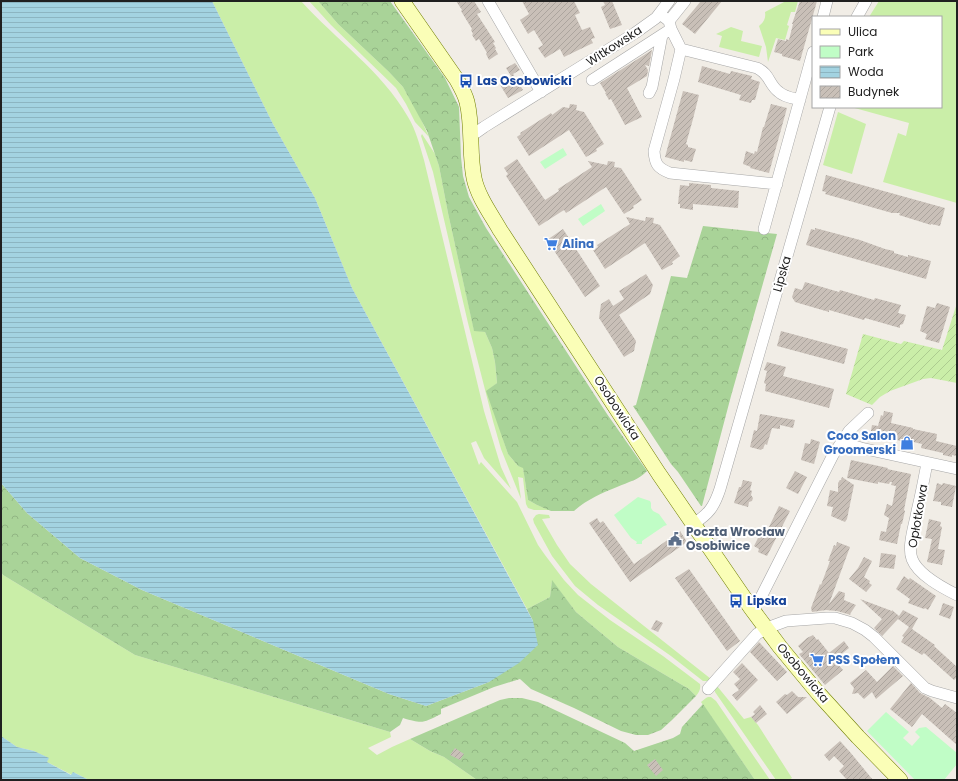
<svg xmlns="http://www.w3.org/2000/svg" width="958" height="781" viewBox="0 0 958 781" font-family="Poppins,sans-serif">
<defs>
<pattern id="forest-crowns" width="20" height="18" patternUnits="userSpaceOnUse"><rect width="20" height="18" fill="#a9d398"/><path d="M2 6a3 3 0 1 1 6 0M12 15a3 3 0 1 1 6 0" fill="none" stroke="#91b583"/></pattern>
<pattern id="garden-furrows" width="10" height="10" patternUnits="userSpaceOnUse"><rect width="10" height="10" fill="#caeea8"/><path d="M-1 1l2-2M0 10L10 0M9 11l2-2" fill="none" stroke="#adcc90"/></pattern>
<pattern id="water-rules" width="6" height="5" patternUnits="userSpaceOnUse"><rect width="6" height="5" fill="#a3d3e1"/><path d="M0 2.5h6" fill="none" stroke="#8cb5c1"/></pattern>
<pattern id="building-hatch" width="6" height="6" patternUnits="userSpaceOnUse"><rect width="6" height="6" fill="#c9c0b8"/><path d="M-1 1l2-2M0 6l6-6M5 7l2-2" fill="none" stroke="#aca59e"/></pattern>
</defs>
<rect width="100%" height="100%" fill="#f1ede6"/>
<path fill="#caeea8" d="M212,1H301C336,40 382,71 408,117C416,130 420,146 424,160L484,411L501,467L511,489L484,458L476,441L471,443L479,465L481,462L517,502L538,545L545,555L564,580L578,595L610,620L663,656L700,684C701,689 699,692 696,696L689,689L618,647L576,612L552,581L550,597L527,609L352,288L315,198L273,124Z
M309,1H318L338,24L389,72L403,87L419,115L429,137L415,122L406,104L396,88L331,25Z
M786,1H798L795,12H791L787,25L789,26L785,40L776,38L768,62L766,47L759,26C764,22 766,18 765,12Z
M879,1H957V203L883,182L898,133L906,136L909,123L851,107H941V17H869Z
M731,27L743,31L741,41L762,46L759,57L719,47L722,36L716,34Z
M838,112L866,124L852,174L823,165Z
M422,134L435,154L439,166L448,213L474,330L485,332L492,348L495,362L497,383L491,388L502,436L508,454L518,466L523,467L528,500L537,505L550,510H534L528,508L526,504L523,478L518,477L521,499L501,449L493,421L468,323L433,172L421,136Z
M539,514L549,515L550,518L542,519L557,545L570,564L591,584L711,679L707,681H703L671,656L598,605L575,586L552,556L534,523L533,519L536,515Z
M1,572L3,575L135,655L390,732L391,737L368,748L377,755L392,747L410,739L430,751L444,757L477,780H89L73,772L72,775L47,762L48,758L34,751L17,747L1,736Z
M717,686L744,719L751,717L758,725L792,778L789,780H776L715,692V689Z
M708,697H711L716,701L770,780H755L701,702L706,698Z"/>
<path fill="url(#forest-crowns)" d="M318,1H390L445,78L459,107L461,157L463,176L469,197L486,228L607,414L647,471C639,480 628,482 617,487C602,493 586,500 574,511H551L537,505L528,500L523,468L518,466L508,454L486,391L497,383L495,362L492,348L485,332L474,331L448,213L439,166L427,131L403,87L389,72L338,24Z
M703,226L777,234L731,396L702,506H701L678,472L671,464L633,406L636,405L671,276L687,278Z
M1,483L27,513L80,558L142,590L389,694L426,706L489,682L533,621L527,609L550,597L552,580L576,612L618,647L689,689L696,696L672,720L661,730L648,735H636L621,731L574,708L531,689L520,679L494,687L441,709V714C423,723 423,724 403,718L400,725L390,732L135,655L3,575L1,572Z
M509,698H522L538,702L625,743L634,751L673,738L680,734L682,727L703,704L755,780H477L444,757L430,751L410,739L500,700Z"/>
<path fill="#c0fdc6" d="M563,148L567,155L545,169L540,162Z
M601,204L605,211L583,226L578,219Z
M638,497L650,501L651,503V508L653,511L659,514L667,525L664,526L642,541V544H636L637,542L631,538L614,515Z
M886,712L909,732L903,738L912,746L920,737L915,732L919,728L926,727L957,753V764L944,780H915L867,731Z"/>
<path fill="url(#garden-furrows)" d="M957,303V383L931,378L923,379L890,391L880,397L872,405L846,394L863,334L901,344L904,341L942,350Z"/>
<path fill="url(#water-rules)" d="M1,1H212L273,124L315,198L352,288L533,621L538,645L519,663L489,682L426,706L389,694L142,590L80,558L27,513L1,483Z
M1,736L17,747L34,751L49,758L47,762L71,775L73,772L89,780H1Z"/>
<path fill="url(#building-hatch)" d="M456,1H474L481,12L477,14L495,42L493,43L496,48L495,49L498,54L489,60L486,54L487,53L479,39L476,41L472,35L473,34L471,30L472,29L461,11L462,10Z
M522,1H574L580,13L575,15L582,30L590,27L595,38L591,39L593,43L564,57L560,49L545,58L538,48L543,45L534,30L528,34L520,20L529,14Z
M603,1H612L622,25L610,29L601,7L605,5Z
M701,1H722L695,34L682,24Z
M800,1H817L800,61L782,56V54L774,52L778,39L786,41V39L789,40L793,24H792Z
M652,50L649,66L645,65L648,70L647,76L627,88L642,117L625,125L611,99L609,100L605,93H606L600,83Z
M515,63L520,70L513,74L523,90L508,98L499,83L511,76L506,68Z
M702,66L730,74L731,71L752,76L751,79L760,82L755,100H752L751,103L739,100L741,95L698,82Z
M683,91L699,95L693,119L686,144L688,145V147L696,149L692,162L684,160V162L665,157Z
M570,104L577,105L576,110L584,112L604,144L596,149L597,151L586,157L569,130L529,156L517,137L521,134L520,133L551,113L552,115L563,107L569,108Z
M771,104L787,108L769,173L750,168L751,167L743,164L746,151L754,154L755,151L757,152L763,127H764Z
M517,159L545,200L559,191L558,189L592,167L588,161L607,165L608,161L615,162L614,167L621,168L642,200L633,206L634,208L624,214L606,187L566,213L564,210L539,226L506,176L508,174L504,168Z
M826,175L945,208L940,226L931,224V225L899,215L900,213H892L825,194L826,192L822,191Z
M689,183L711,185V188L739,191L738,208L693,204V210L680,208V204H678L680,185L689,186Z
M626,217L645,221L646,217L654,218L653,223L660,225L680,256L672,262L673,264L662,270L645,243L605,269L593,250L598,247L597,245L630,224Z
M815,228L860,240L885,249L894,251V253L908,257V255L931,261L926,279L806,245L811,229L815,230Z
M563,229L600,286L585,297L547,240Z
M646,274L653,285L650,294L619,315L636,341L634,351L624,357L599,318L601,304L609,299L613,306L624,299L619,291Z
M805,282L839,292L840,290L874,300L875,298L901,305L898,313L906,315L903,324L900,325V328L865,318L864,320L829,310V312L795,302L792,297L795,288L802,290Z
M937,303L950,307L939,343L925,339L927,334L920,331L927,306L935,308Z
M781,331L848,349L844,364L777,346Z
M767,362L786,367L783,376L834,389L829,408L765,391L766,384L764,383L767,371L764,370Z
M884,411L893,413L891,423L913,428V429L937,434L936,441L957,446V456L952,455V457L943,455V453L921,448L922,444L909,441V443L884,437V439L870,436L872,425L878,426L881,415L883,416Z
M760,414L795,420L793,428L780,425V429L772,428L767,445L765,444L763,449H762L761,450L750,447L754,430L757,431Z
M811,439L820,442L814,464L801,460L805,443L810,444Z
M851,460L888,468L887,469L911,474L904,510L905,511L902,524H901L897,544L879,540L881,531L886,532L889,518L884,515L887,504L892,506L896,486L891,485L892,482H890L889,484L878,482V484L847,478Z
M795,471L807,477L798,494L786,488Z
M842,477L854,485L847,519L845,522L831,516L833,507L827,506L830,490L838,492V483L840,480H841Z
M743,480L752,482L750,490L752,491L751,495L753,498L752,501L749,502L748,507L734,503L739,487H741Z
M937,483L942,485L943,483L956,486L952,507L941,505V502L933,501Z
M779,506L790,511L767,556L758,552L759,549L754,546L760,534H761L764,527L768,529Z
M597,518L600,523L603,521L634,564L680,531L687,542L630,582L589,523Z
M929,519L941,522L940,526L942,527L938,549L945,550L942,565L927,562L932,539L925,538Z
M837,542L850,547L829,604L839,591L845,593L844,600L856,605L850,614L851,615L837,611L826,610L812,612L811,608L820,584L821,585L830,561H828L834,545L836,546Z
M881,553L896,555L894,569L879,567Z
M864,557L872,561L864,577L870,581L869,583L872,585L866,592L849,579L858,568Z
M689,569L740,641L727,651L675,578Z
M904,576L909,580L910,578L936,596L928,610L925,608L924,609L908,603L910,599L896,589Z
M860,599L892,611V610L899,616L903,610L918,618L912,629L935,645L934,646L957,667V677L954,680L924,653L922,655L901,642L904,637L902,636L909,627L898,619L882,636L874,628L882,619Z
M943,603L954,607L950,619L939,615Z
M656,620L663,623L658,632L651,629Z
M813,635L817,640L818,639L829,653L844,641L849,648L834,660L843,670L825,685L799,654L803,652L798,646L807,638Z
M759,642L787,672L777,681L750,652Z
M742,663L758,680L737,701L732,695L739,690L734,684L740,679L733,672Z
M893,666L903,676L876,699L872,692L864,699L858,693L852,694L854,688L850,683L866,670L877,682Z
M911,683L920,693L930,698L942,708L945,704L957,713V745L922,714L912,727L890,709Z
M792,691L798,697H807L787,714L776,702L785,694L787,695Z
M760,705L767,714L756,723L751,717L755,714L753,712Z
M840,741L850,752L873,780H847L839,771L844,766L834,756L829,761L824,755Z
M455,748L464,754L460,760L450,755Z
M655,759L663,770L656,776L647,765Z"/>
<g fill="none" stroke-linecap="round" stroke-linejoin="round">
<g stroke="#a7a7a7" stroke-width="12">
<path id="street" d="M488,1L541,92
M660,14L669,21L671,29L681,49L674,79L654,151C655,165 658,168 670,173L777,184
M823,17L827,1
M857,17L866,1
M669,21L685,1
M681,49L757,68C770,74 769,85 779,92C784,97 793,98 800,100
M592,80L671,29
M649,93L652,87L662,35
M470,133L477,132L484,127L635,33L656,18L669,1
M764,229L813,52
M841,442L861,448L957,469
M927,463C924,479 921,495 917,511C915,524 907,546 912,559C918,575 943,588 957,595
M693,524C709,514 714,507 720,489L830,107
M751,608L759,601L833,455L849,431L868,413
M708,689L757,634L767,628L786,621L827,618H835L852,623L865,630L874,637L925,688L932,691L957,698"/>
</g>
<g stroke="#6f7e00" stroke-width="16">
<path id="secondary" d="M402,1L457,80C461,87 465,94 467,102C473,127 469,153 474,178C478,197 491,214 500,230L659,474L751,608L780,647L818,693L858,737L900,780"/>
</g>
<use href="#street" stroke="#fff" stroke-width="11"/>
<use href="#secondary" stroke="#fafeb7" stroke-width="15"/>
</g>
<defs>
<g id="bus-bare" transform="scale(1.08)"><path d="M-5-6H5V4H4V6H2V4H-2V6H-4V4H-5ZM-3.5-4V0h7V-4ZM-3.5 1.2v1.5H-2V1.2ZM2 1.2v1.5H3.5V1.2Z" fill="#1a4fb4" stroke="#fff" stroke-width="2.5" paint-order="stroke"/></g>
<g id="supermarket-bare" transform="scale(1.08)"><path d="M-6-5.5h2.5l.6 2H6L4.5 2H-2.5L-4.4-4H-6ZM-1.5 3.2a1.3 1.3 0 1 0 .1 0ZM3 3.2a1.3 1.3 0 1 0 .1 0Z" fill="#3f7fe0" stroke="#fff" stroke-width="2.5" paint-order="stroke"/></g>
<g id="shop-bare" transform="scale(1.08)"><path d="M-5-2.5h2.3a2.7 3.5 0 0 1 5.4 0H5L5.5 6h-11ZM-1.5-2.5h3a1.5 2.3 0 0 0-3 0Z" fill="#3f7fe0" stroke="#fff" stroke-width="2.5" paint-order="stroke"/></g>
<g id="civic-bare" transform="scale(1.08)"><path d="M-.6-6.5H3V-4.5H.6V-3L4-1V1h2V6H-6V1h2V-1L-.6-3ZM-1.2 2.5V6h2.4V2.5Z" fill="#5c6f8a" stroke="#fff" stroke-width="2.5" paint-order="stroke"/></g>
</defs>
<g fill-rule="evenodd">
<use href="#bus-bare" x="466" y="81"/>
<use href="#supermarket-bare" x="551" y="244"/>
<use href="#shop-bare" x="907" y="443"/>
<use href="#civic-bare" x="675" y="539"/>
<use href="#bus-bare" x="736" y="601"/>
<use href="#supermarket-bare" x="817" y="660"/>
</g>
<g text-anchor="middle" stroke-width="4" stroke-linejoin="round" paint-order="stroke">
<g font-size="12" fill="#202020" stroke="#fff">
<text transform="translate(614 46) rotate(-33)" y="4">Witkowska</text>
<text transform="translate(782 274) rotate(-74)" y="4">Lipska</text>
<text transform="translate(617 408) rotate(57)" y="4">Osobowicka</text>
<text transform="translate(918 516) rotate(-80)" y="4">Opłotkowa</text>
<text transform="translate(803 673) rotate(50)" y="4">Osobowicka</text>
</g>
<g font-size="12" font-weight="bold" fill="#164399" stroke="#fff" text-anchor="start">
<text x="477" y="85">Las Osobowicki</text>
<text x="747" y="605">Lipska</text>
</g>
<g font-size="12" font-weight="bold" fill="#366cbe" stroke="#fff" text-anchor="start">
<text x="562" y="248">Alina</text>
<text x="896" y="440" text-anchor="end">Coco Salon<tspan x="896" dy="14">Groomerski</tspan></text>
<text x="828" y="664">PSS Społem</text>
</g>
<g font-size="12" font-weight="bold" fill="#4e5e75" stroke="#fff" text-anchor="start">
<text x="686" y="536">Poczta Wrocław<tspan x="686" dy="14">Osobiwice</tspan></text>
</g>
</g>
<rect width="958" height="781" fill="none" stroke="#202020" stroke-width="4"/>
<rect x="812" y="16" width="130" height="92" fill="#ffffff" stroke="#a6a6a6"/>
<rect x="820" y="29" width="20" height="6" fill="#fafeb7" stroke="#a6a6a6"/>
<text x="848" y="36" font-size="12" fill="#202020">Ulica</text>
<rect x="820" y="46" width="20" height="12" fill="#c0fdc6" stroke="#a6a6a6"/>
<text x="848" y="56" font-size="12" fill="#202020">Park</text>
<rect x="820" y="66" width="20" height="12" fill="url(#water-rules)" stroke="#a6a6a6"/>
<text x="848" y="76" font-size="12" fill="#202020">Woda</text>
<rect x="820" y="86" width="20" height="12" fill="url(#building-hatch)" stroke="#a6a6a6"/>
<text x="848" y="96" font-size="12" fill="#202020">Budynek</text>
</svg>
